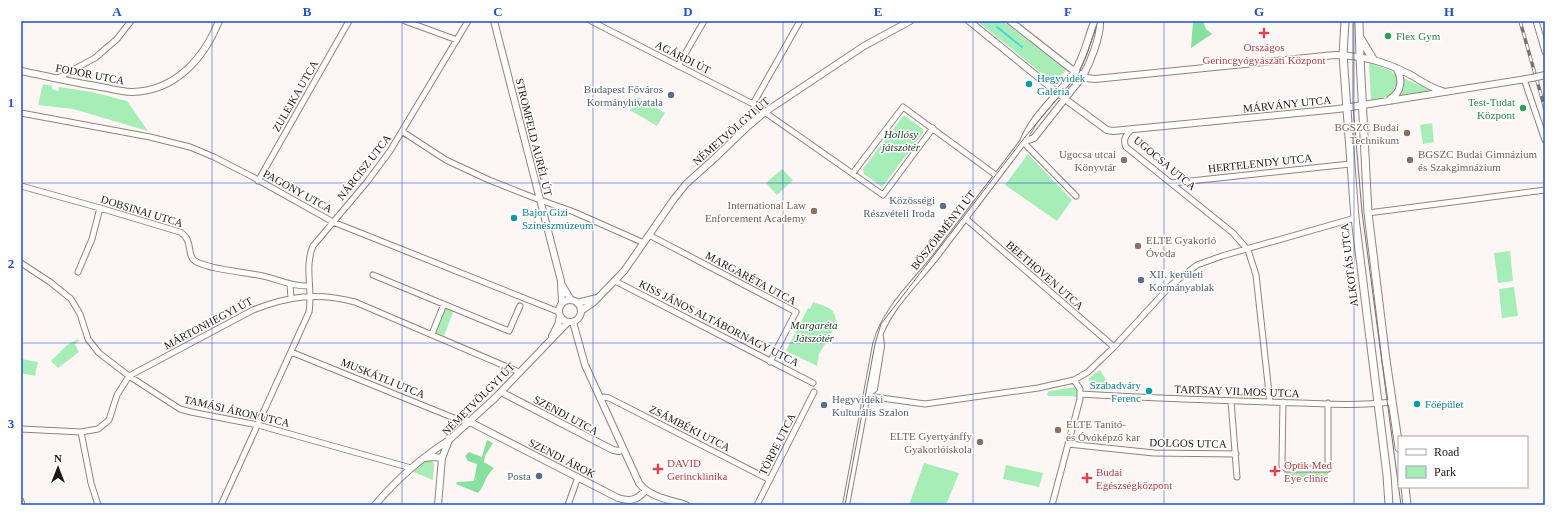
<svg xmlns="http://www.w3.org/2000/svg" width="1566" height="526" viewBox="0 0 1566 526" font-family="'Times New Roman',serif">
<rect width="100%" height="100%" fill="#fcf7f5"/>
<path fill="#a6edb8" d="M977,21H1003L1066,70L1055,84Z
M1369,62L1391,71L1397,77C1401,95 1385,98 1371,101Z
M1403,78L1428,89V92L1400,96L1404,88Z
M43,84L52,86V89L58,91L59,87L92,92L127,101L148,131L73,109L38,105Z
M638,97L665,113L657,126L630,110Z
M904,115L923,129V133L882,187L864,174L863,169Z
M1432,123L1434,142L1423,144L1420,125Z
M1028,154L1072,200L1057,221L1005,185Z
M782,169L793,180L777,195L766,183Z
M1510,251L1513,281L1498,283L1494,253Z
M1514,287L1518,316L1502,318L1499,289Z
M813,302C825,307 834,306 836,320L832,326V332L819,354L817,366L786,351L808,308L810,309Z
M445,306L454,310L444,336L435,332Z
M78,339L79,341L75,344L79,352L58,368L51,361L67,345Z
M21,359L38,362L35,376L21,373Z
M1100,370L1105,378L1106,388L1091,387L1089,378Z
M1075,387L1078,390V398L1072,396H1048L1047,394L1049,391Z
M430,460L434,463L433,480L411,471L424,461Z
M924,463L959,473L946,505H909Z
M1006,465L1043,473L1039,487L1003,479Z
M1284,470L1328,471V481H1284Z"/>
<path fill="#87e0a0" d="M1193,21H1203L1206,29L1212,34L1191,48Z
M487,440L493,443L485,456L484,462L494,468C485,476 485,485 478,493L456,484L457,482L474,481L477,464L468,461L465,456L469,452L482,457Z"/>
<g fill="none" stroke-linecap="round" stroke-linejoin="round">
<path stroke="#3edbe0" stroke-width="2" d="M997,27L1022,47"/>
<g stroke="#968176" stroke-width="7">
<path id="minor" d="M405,21L457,40
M591,21L753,104L883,195L933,128
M1536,21L1545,52
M678,66L704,21
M58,78L95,58L117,39L131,21
M1524,79L1545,140
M753,104L800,21
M21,113L150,137L190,147L214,157L251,176L333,222L559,312
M1132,129C1127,134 1122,139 1126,147L1233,233L1248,250L1256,275L1270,402
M403,132L446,160L489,180L532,197L574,212L644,243
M1023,142L1076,196
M853,173L903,107L997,176
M258,181L349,21
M1172,183L1350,164
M21,186L100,208L180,232C194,240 186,255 195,261C208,269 242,272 258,275C276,278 291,287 309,286
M1368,213L1545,190
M965,218L1114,347
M649,235L796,312L770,362
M21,263L50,282L71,299L80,314L88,339L99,353L129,376L180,409L191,412L258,425L411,468
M78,272L92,239L100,208
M373,275L509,331L520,306
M615,281L813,383
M290,285L291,298
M432,334L444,304
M291,352L454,418L468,421
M1081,394C1144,398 1207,400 1270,402C1310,403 1352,407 1392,402
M867,396L925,404L1038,388L1074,380L1088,372L1114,347L1171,285L1197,265L1222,256L1355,218
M600,399L604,397L609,398L770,480
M1231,401L1237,477
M1283,402L1282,461V466L1287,469H1328V403
M21,429L81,432L98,429L109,420L117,395L129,376L253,310C289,296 317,292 355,302L519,372
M81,432L91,483L98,505
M1068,444L1154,453L1236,454
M21,501L22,505
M221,505L309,312C313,290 304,267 313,246L367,182L390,151L468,21
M568,505L578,477
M757,505L814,392
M1052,505L1080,399V389L1074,380"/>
</g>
<g stroke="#968176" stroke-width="8">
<path id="tertiary" d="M494,21L561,281L562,303
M969,21L1069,102L1107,130L1113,131L1338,109L1532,78
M1010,21L1070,68L1087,78L1095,79L1335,55C1364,56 1383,61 1409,74C1420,80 1430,88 1442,91
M21,71C46,76 71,82 96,86C108,88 120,92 132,92C176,91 204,58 219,21
M1390,99C1402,92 1403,79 1396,68
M1023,142L1034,138L1083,76C1090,63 1101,36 1100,21
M562,285L571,300
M559 311a11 11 0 1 1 22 0a11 11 0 1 1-22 0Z
M577,303L597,298
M581,311L594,302L624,271L674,199L686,184L716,157L745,129L765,112L864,46L910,21
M573,322L585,365L639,483C649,497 670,500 686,505
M552,336L558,325L560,316
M501,392L613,450L619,451L623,449
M868,394L874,389L881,346L880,337
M468,421L618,498C631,502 637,500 646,490
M424,458L434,457L442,458
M375,505C396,480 421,458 449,440
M438,505L442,458L449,440L495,398L568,322
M846,505L876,345C885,309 916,283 938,254C966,217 995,179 1023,142C1033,115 1057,97 1073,74C1083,60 1087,41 1093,25L1097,21"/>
</g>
<g stroke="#968176" stroke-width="9">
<path id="secondary" d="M1345,21L1343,55L1355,218L1387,475L1389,505
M1359,21L1360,58L1368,213L1386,360L1399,448
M1361,39L1373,59
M1405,487L1407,505"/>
</g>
<use href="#minor" stroke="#fff" stroke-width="5"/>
<use href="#tertiary" stroke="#fff" stroke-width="6"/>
<use href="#secondary" stroke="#fff" stroke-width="7"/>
<path stroke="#78716e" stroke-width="1" d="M1353,21V106L1362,212L1401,505
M845,505L875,344L881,324L1025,137L1079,73L1087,54L1098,21"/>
<g stroke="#78716e" stroke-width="3.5">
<path id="rail" d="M1520,21L1545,109"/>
</g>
<use href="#rail" stroke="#fff" stroke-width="2" stroke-dasharray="6" stroke-linecap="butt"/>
<g stroke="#968176" stroke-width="8" stroke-linecap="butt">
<path id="tertiary-bridge" d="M1532,78L1545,75"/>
</g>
<use href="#tertiary-bridge" stroke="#fff" stroke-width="6"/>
</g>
<path fill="none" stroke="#1d4ed8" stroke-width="1" stroke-opacity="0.55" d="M212,21V505M402,21V505M593,21V505M783,21V505M973,21V505M1164,21V505M1354,21V505M21,183H1545M21,343H1545"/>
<g fill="#e0444e" stroke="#fff" stroke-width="1.5">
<path d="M1262 27h4v4h4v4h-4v4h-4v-4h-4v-4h4z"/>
<path d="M656 463h4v4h4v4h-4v4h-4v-4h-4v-4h4z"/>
<path d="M1273 465h4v4h4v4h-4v4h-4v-4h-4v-4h4z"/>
<path d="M1085 472h4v4h4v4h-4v4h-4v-4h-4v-4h4z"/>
</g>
<g fill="#2e9e5b" stroke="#fff" stroke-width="1.5">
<circle cx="1388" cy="36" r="4"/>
<circle cx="1523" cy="108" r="4"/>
</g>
<g fill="#0f9aa8" stroke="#fff" stroke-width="1.5">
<circle cx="1029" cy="84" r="4"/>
<circle cx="514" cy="218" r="4"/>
<circle cx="1149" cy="391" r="4"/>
<circle cx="1417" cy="404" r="4"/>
</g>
<g fill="#5c6f8a" stroke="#fff" stroke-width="1.5">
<circle cx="671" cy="95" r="4"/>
<circle cx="943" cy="206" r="4"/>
<circle cx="1141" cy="280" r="4"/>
<circle cx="824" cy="405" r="4"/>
<circle cx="539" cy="476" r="4"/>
</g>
<g fill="#8d6e63" stroke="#fff" stroke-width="1.5">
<circle cx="1407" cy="133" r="4"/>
<circle cx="1124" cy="160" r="4"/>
<circle cx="1410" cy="160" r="4"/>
<circle cx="814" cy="211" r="4"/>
<circle cx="1138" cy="246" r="4"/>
<circle cx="1058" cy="430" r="4"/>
<circle cx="980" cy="442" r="4"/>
</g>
<g text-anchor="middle" stroke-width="3" stroke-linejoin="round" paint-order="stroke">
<g font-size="11" fill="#27864d" stroke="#fff" text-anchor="start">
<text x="1396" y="40">Flex Gym</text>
<text x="1515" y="106" text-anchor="end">Test-Tudat<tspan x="1515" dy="13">Központ</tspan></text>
</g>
<g font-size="11" fill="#be3a42" stroke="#fff" text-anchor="start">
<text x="1264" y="51" text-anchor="middle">Országos<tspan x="1264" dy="13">Gerincgyógyászati Központ</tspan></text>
<text x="667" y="467">DAVID<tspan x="667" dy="13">Gerincklinika</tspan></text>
<text x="1284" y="469">Optik Med<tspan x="1284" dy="13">Eye clinic</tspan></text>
<text x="1096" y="476">Budai<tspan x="1096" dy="13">Egészségközpont</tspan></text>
</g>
<g font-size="11" fill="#1f1713" stroke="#fff">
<text transform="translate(683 57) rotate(27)" y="4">AGÁRDI ÚT</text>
<text transform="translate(90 74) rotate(11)" y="4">FODOR UTCA</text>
<text transform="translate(295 96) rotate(-60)" y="4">ZULEJKA UTCA</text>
<text transform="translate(1287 104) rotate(-6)" y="4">MÁRVÁNY UTCA</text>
<text transform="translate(731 131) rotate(-41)" y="4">NÉMETVÖLGYI ÚT</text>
<text transform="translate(534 137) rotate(76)" y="4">STROMFELD AURÉL ÚT</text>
<text transform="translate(1165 163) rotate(40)" y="4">UGOCSA UTCA</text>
<text transform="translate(1260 163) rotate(-6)" y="4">HERTELENDY UTCA</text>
<text transform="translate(364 167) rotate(-52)" y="4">NÁRCISZ UTCA</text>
<text transform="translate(298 191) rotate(29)" y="4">PAGONY UTCA</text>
<text transform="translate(142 211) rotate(17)" y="4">DOBSINAI UTCA</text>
<text transform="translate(943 230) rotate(-52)" y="4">BÖSZÖRMÉNYI ÚT</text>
<text transform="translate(1349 265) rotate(-97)" y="4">ALKOTÁS UTCA</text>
<text transform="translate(1045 275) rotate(41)" y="4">BEETHOVEN UTCA</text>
<text transform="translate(751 278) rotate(28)" y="4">MARGARÉTA UTCA</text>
<text transform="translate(208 323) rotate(-28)" y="4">MÁRTONHEGYI ÚT</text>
<text transform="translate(719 323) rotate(27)" y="4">KISS JÁNOS ALTÁBORNAGY UTCA</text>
<text transform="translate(383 378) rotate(22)" y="4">MUSKÁTLI UTCA</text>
<text transform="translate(1237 391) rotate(2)" y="4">TARTSAY VILMOS UTCA</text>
<text transform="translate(478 399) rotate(-45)" y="4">NÉMETVÖLGYI ÚT</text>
<text transform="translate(237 411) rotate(13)" y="4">TAMÁSI ÁRON UTCA</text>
<text transform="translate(566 415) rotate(28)" y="4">SZENDI UTCA</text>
<text transform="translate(690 428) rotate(27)" y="4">ZSÁMBÉKI UTCA</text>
<text transform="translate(1188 443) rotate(1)" y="4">DOLGOS UTCA</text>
<text transform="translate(777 444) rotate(-63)" y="4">TÖRPE UTCA</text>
<text transform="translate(562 458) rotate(27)" y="4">SZENDI ÁROK</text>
</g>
<g font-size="11" fill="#0d838f" stroke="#fff" text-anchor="start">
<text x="1037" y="82">Hegyvidék<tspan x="1037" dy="13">Galéria</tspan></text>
<text x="522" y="216">Bajor Gizi<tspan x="522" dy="13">Színészmúzeum</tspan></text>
<text x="1141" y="389" text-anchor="end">Szabadváry<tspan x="1141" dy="13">Ferenc</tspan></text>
<text x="1425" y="408">Főépület</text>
</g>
<g font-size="11" fill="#4e5e75" stroke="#fff" text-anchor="end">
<text x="663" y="93">Budapest Főváros<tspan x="663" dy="13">Kormányhivatala</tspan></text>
<text x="935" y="204">Közösségi<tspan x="935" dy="13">Részvételi Iroda</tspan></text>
<text x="1149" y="278" text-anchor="start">XII. kerületi<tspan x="1149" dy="13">Kormányablak</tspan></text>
<text x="832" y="403" text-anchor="start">Hegyvidéki<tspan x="832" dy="13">Kulturális Szalon</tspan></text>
<text x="531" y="480">Posta</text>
</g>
<g font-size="11" fill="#785e54" stroke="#fff" text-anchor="end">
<text x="1399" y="131">BGSZC Budai<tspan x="1399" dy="13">Technikum</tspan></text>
<text x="1116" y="158">Ugocsa utcai<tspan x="1116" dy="13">Könyvtár</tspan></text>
<text x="1418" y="158" text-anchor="start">BGSZC Budai Gimnázium<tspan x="1418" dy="13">és Szakgimnázium</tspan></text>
<text x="806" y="209">International Law<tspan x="806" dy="13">Enforcement Academy</tspan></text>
<text x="1146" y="244" text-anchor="start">ELTE Gyakorló<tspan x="1146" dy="13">Óvoda</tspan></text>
<text x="1066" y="428" text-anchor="start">ELTE Tanitó-<tspan x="1066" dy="13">és Óvóképző kar</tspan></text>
<text x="972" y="440">ELTE Gyertyánffy<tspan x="972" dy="13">Gyakorlóiskola</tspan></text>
</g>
<g font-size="11" font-style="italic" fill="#12371e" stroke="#fff">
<text x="901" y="138">Hollósy<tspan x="901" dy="13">játszótér</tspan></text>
<text x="814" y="329">Margaréta<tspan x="814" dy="13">Játszótér</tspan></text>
</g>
</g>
<rect width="1566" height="526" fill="none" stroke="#ffffff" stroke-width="44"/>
<rect x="1398" y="436" width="130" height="52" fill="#ffffff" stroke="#a5a2a1"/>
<rect x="1406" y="449" width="20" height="6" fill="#ffffff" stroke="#a5a2a1"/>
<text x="1434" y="456" font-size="12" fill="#1f1713">Road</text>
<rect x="1406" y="466" width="20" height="12" fill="#a6edb8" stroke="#a5a2a1"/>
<text x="1434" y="476" font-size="12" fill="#1f1713">Park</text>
<g transform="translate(58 468)" stroke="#ffffff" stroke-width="3" paint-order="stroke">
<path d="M0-3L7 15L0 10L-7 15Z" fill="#1f1713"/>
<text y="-6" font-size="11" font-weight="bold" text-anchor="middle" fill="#1f1713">N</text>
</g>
<rect x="22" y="22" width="1522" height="482" fill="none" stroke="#1d4ed8" stroke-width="1.5"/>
<g font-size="13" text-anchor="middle" font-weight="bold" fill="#1d4ed8">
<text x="117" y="16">A</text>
<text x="307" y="16">B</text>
<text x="498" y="16">C</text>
<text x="688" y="16">D</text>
<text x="878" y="16">E</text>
<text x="1068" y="16">F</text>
<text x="1259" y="16">G</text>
<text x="1449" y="16">H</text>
<text x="11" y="107">1</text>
<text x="11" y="268">2</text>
<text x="11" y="428">3</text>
</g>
</svg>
